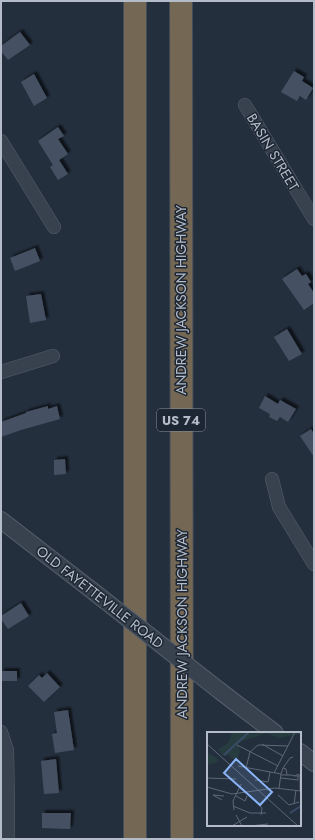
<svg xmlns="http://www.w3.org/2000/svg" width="315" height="840" viewBox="0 0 315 840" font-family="Jost,sans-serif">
<defs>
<filter id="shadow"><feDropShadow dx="3" dy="-3" stdDeviation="1" flood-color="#0009"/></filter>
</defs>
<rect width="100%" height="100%" fill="#242f3e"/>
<path fill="#455162" filter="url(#shadow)" d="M20,32L30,45L8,60L1,51V46Z
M294,71L304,77L302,81L313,88L306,100L300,96L297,101L281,92Z
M34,74L47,98L34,106L21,82Z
M58,127L64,136L58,139L68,154L59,160L68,174L58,180L50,167L53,165L38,141Z
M35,248L40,261L15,271L10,258Z
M297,269L302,276L306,274L311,282L308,284L314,293V303L304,310L282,279Z
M41,294L46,320L30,323L26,296Z
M287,329L302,354L289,361L274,337Z
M265,396L278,404L280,400L296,409L288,422L280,417L277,421L269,417L270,414L259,408Z
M48,406V409L57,406L60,419L21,430L1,437V422L26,413V412Z
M311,429L314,434V457L300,436Z
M65,459L66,474L54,475V460Z
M21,603L29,616L8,629L1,619V616Z
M1,671H17V681H1Z
M47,673L60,687L44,702L28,686L39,675L42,678Z
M68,710L74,750L55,753L52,734L57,733L54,712Z
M56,759L59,793L44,794L41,761Z
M42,813H71L70,829L42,828Z"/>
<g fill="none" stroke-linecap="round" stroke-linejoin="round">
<g stroke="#565f6c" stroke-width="14">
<path id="minor" d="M245,105L314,219
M1,141L54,227
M1,372L53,356
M272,479L279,507L314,564
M1,732L7,750L8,805V839"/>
</g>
<g stroke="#565f6c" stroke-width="18">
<path id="tertiary" d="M1,520L94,592
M220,691L275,733
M300,752L314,763"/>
</g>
<g stroke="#434c59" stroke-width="24">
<path id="motorway" d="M181,1L182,839
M135,839V1"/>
</g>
<use href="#minor" stroke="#38414e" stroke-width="13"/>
<use href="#tertiary" stroke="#38414e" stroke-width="16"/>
<use href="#motorway" stroke="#746855" stroke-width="22"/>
<g stroke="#565f6c" stroke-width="18" stroke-linecap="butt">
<path id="tertiary-bridge" d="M94,592L220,691"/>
</g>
<use href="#tertiary-bridge" stroke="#38414e" stroke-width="16"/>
</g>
<g text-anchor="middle" stroke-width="3" stroke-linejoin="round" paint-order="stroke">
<rect fill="#1d2633" stroke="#878f9c" stroke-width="1" x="157" y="409" width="48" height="22" rx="3"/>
<g font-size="13" font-weight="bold" fill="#b4bcc9">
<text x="181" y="425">US 74</text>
</g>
<g font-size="14" fill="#b4bcc9" stroke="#1d2633">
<text transform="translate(273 152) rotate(59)" y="5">BASIN STREET</text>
<text transform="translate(181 300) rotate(-90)" y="5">ANDREW JACKSON HIGHWAY</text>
<text transform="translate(100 597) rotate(38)" y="5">OLD FAYETTEVILLE ROAD</text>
<text transform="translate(182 624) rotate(-90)" y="5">ANDREW JACKSON HIGHWAY</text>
</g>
</g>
<g transform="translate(207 732)">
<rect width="94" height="94" fill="#242f3e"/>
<path d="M25,0L49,2L55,0H94V2L71,6L60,1L35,9L31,12L33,19L31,26L27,28L21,23L16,24L11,17L21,11ZM0,21L10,26L11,30L0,33Z" fill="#263c3f"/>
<path fill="none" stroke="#394c67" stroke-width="2" d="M17,23L42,0M83,81L94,74"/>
<path fill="none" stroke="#5e6776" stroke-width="1" d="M0,12L91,94M55,12L76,24M30,13L71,34M31,34L74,42L72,56M39,36L43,20L51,13L81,14M76,36L83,26L86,25M67,41L88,0M74,42L76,36L79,37L80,43M74,43H84L88,44H93L91,42L88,44M0,46L29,47M74,46L91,48V44M48,48L61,50L63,40M0,55L25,62L68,56L94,59M93,59V45M71,63L82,73L92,70M29,64L38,69L40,64M15,68L6,63L17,64M48,69L55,76L54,83M87,72L89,58M26,74L43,81H59M27,78L26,69L34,52M29,83L35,94M25,94L40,85M43,94L61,92"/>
<path fill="#8ab4f8" fill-opacity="0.15" stroke="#8ab4f8" stroke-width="2" d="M29,27L65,60L53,73L17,41Z"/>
<rect width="94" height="94" fill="none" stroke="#b4bcc9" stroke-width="2"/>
</g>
<rect width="315" height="840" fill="none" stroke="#b4bcc9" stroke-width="4"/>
</svg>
